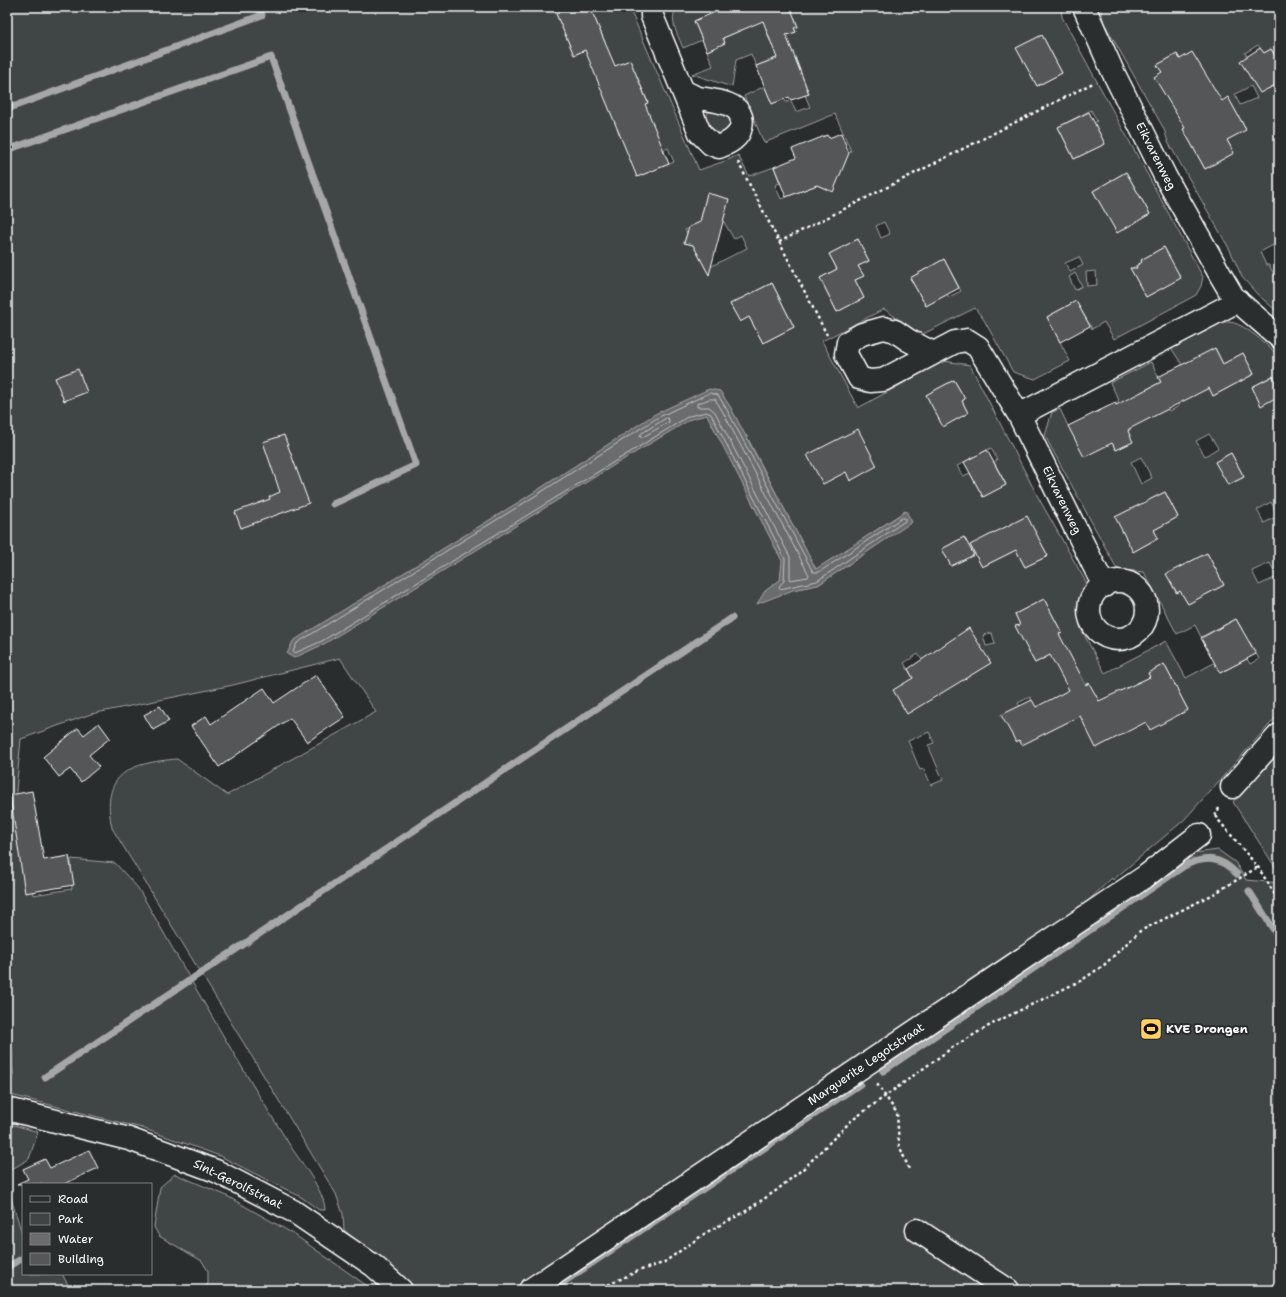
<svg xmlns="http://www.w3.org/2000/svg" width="1286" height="1297" viewBox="0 0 1286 1297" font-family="'Shantell Sans',sans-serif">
<rect width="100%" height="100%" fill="#2a2d2e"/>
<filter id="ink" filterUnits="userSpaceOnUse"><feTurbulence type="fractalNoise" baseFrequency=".025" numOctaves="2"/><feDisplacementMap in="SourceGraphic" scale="8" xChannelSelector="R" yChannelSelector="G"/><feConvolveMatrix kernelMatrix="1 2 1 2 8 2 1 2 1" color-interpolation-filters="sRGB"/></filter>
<g filter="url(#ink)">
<path fill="#414445" stroke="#a0a2a2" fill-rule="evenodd" d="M7,7H559L554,9L574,55L605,42L592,12L604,7H629L699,170L728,160L738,155L749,176L774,167L780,183L775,185L781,199L817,185L833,192L839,156L851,151L835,114L764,143L744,96L765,86L772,103L784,99L786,102L791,101L796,112L810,107L805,95L809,94L793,51L756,66L751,54L736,60L732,87L692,74L713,66L707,51L725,43L723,38L744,29L739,17L764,7H1061L1062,17L1203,277L1201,286L1196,295L1114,339L1104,322L1092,329L1076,301L1047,317L1070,361L1035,379L1013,372L984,320L975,308L921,335L884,309L822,341L858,408L944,361L970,365L1038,497L1087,584L1080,611L1081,629L1105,673L1166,641L1186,678L1214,663L1220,673L1247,659L1250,664L1259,659L1250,642L1246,643L1239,631L1242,629L1236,619L1201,637L1195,625L1177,634L1144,572L1117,569L1045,436L1052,412L1060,409L1068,426L1112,443L1116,450L1126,445L1121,435L1130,430L1115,403L1119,400L1110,383L1151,362L1161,382L1141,392L1170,411L1179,406L1178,403L1185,400L1169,371L1183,366L1171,348C1186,340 1212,321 1228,322C1244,322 1267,346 1279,356V388L1272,376L1252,387L1261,405L1279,396V714L1184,820L1113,880L1112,878L1090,899L1019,949L513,1290H417L344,1230L343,1214L336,1194L112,828C100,773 130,763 177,759L227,795L376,712L340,658L233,685L91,714L21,739L16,790L33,895L72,889L71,859L115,863L138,888C188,975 237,1062 291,1147C301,1162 325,1192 325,1210H319L301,1197L220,1156L142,1128L7,1094ZM793,18H795L798,27L794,28L796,32L787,35L781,19ZM777,24L782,36L770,41L766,29ZM1042,35L1062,73L1037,86L1017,48ZM630,60L648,102L614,117L596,75ZM1091,110L1097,121L1094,123L1105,144L1074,159L1058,127ZM668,148L674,162L637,177L663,150ZM1126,172L1150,214L1117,232L1093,191ZM707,194L734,239L741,235L747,248L706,269L693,245L684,242L687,234L685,230L700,222ZM884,222L890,234L881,238L876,226ZM858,239L869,261L858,266L863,276L855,280L864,298L837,312L820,278L837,269L829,254ZM1164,247L1180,278L1146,297L1131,269L1142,262L1141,260ZM1079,257L1083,265L1070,272L1065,263ZM944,259L961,291L949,297L947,294L926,306L910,278ZM1096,271L1097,285L1087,286L1086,272ZM1075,273L1082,286L1075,290L1069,277ZM772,283L794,327L763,343L749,317L740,321L730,304ZM1215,348L1223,364L1243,353L1254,374L1213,396ZM954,380L965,399L962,401L968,413L944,426L926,395ZM1209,434L1218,448L1205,456L1196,441ZM746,435L816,570L905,511L911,522L818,585ZM991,448L997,460L994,462L1006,484L983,497L970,473L963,476L957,466ZM1231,453L1244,477L1229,485L1215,462ZM1141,457L1152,478L1141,484L1131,462ZM1165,492L1178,517L1154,530L1158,539L1133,551L1116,517ZM1271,502L1278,516L1264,523L1257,510ZM1027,517L1048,556L1025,567L1016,550L982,567L974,551L986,537ZM964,537L973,555L951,566L942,549ZM1207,553L1224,585L1188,604L1180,591L1176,593L1167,574ZM1270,563L1277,577L1259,585L1252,571ZM1044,599L1062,633L1052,638L1050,655L1035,663L1028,651L1032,648L1015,614ZM992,633L995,644L986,646L983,635ZM918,654L928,669L913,678L904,663ZM1164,664L1188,710L1129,688L1150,677L1148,673ZM1030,697L1040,716L1028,722L1018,703ZM929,732L934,743L928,745L943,780L931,785L924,769L920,770L908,741Z
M677,7H727L694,21L702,40L683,48C678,35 668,20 677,7Z
M1100,7H1165L1166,9L1171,7H1279V67L1261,77L1268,89L1279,83V242L1260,252L1266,265H1269L1279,283V313L1257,294L1242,277L1230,250L1168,142L1164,129L1104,23ZM1258,45L1264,53L1271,49L1277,58L1255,72L1245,53ZM1177,54L1180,59L1168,100L1162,72L1157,65ZM1251,86L1257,98L1240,105L1235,94ZM1231,103L1246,129L1227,140L1234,153L1205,169L1183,129Z
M713,108L731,117L730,126L724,133H711L705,118L709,111Z
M1279,743V873L1233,802Z
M1218,850L1235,862L1246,880L1279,883V1290H543L958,1014L1090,929L1194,853Z
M7,1123L38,1132L29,1159L7,1172Z
M175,1174L225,1195L292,1233L373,1290H202L208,1284V1271L202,1261L159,1236L154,1227L160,1187Z
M7,1186L23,1236V1274H62L71,1290H7Z"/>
<path fill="#6a6c6d" stroke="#a6a7a7" d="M709,389L720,391L731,408L816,569L906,511L912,522L818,585L793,590L757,604L765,591L780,580L782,561L707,415L691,419L616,464L324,644L294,658L287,654L293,641L522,500L655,414Z
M7,1025L12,1052L13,1075L7,1076Z"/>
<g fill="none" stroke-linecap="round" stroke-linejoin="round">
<path stroke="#c3c4c5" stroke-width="1" d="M710,393L718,395L727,410L813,572H819L902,518H905V521L817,581L780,589L779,586L784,581L785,559L711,414L706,412L689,416L322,641L295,653L293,652L297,643L524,503L657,418Z
M710,399H715L723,412L809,575L808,577L790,580V557L715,412L709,407H697V404Z
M667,418L669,420V422L643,437H640L641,434Z"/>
<path stroke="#a6a7a7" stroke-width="7" d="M7,109L262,15L259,7
M7,150L271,57L416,465L333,504
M1249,891L1279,938
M883,1071L1184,866C1205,856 1220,856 1237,874
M45,1077L732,618
M7,1267L23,1258
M556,1290L562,1283L860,1084"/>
</g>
<path fill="#555758" stroke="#fff" d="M553,7H590L615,66L630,60L648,103L645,104L669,164L637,177L585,50L574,55Z
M727,7H796L791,9L798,27L794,28L796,32L786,35L809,94L791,100L789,97L772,104L756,66L777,58L763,21L723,38L725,43L707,51L694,21Z
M1042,35L1062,73L1037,86L1016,48Z
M1260,48L1264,53L1271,49L1279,62V83L1260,93L1240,61Z
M1192,52L1222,101L1228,97L1246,130L1227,140L1234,153L1205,169L1183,129L1185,128L1154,77L1162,72L1157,65L1177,54L1180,59Z
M1089,112L1105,144L1074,159L1058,127Z
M841,133L849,153L833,192L817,185L786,197L774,167L796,158L792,149L827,135L829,138Z
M1126,172L1150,214L1117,233L1093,191Z
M707,193L729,199L709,275L693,245L684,243L689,227L700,222Z
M858,239L869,261L858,266L864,276L855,280L864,298L837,312L820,278L837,269L829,254Z
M1164,247L1181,278L1146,297L1130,268H1137L1136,266L1142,262L1141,260Z
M944,259L959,288L926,306L910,278Z
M772,283L794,327L763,343L749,317L740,322L730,304Z
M1076,301L1090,326L1060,342L1047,317Z
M1215,348L1223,364L1243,353L1254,374L1213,396L1209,388L1129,429L1128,431L1133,442L1116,450L1112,443L1084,457L1068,426L1115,403L1116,405L1161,382L1158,377Z
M78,369L87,392L64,401L55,378Z
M1273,376L1279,388V396L1261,406L1252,387Z
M954,380L965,399L962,401L968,413L943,427L926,395Z
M858,429L877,466L850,481L846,472L823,484L807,455Z
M284,435L309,503L241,528L235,512L270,499L269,497L280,492L263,442Z
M987,450L1006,485L983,497L964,462Z
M1231,453L1244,477L1228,485L1215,462Z
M1165,492L1178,517L1154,530L1158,538L1133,552L1115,517Z
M1027,516L1048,556L1025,567L1016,550L982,567L970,545Z
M964,537L974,555L951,566L942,549Z
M1207,553L1224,585L1188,604L1180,591L1177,593L1166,574Z
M1044,599L1062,633L1059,634L1086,685L1089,683L1099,701L1150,677L1148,673L1164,664L1188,710L1150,730L1146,722L1096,748L1080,716L1022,745L1019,740L1016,742L1001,715L1032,700L1036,707L1069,690L1050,655L1035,663L1015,626L1020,625L1015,614Z
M1236,619L1256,654L1220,673L1201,638Z
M969,628L991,663L907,714L893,690L913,678L908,669Z
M316,675L345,717L307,742L290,718L219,767L191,726L206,716L211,724L264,688L274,703Z
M160,706L169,721L153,730L144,715Z
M99,723L110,738L89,755L99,767L81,782L70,769L59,777L43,757L78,728L84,735Z
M32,791L44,860L69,856L74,885L25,893L10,795Z
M89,1150L98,1168L64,1184H17L28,1179L23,1169L45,1159L50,1168Z"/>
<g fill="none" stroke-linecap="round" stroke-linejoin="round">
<g stroke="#fff" stroke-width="25">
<path id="minor" d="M652,7V16L700,133L711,144L719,147C729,143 739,138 741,127C747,102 714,101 699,98C694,97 690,94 685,92
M1084,7L1113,72L1165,176L1221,276L1234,298L1279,337
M933,353L908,340L895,331L884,328L862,334L848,342L846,354L859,378L870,381L883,380L955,342L967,340L978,347L1019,415L1104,586
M1019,415L1238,301
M1089 610a29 29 0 1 1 58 0a29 29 0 1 1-58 0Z
M1232,787L1279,735
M7,1109L129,1139L216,1171L293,1211L374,1266L401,1290
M917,1230L1008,1290
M530,1290L1146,876L1199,835"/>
</g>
<path stroke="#fff" stroke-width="2.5" stroke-dasharray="3 3" stroke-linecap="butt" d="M738,162L827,335
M779,242L1093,83
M1215,816L1258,867L1279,901
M1215,816L1220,806
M877,1084L897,1113L899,1145L909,1169
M597,1290L638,1271L663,1263L707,1232L743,1213L777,1190L804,1168L851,1121L953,1047L992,1024L1082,980L1104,965L1140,931L1212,895L1258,867"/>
<use href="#minor" stroke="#2a2d2e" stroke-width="22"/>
</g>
</g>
<defs>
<g id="stadium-square" transform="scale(1.15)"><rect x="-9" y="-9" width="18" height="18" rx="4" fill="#ffd166" stroke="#2a2d2e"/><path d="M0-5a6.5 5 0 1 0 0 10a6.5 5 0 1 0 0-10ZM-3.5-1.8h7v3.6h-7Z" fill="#111"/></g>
</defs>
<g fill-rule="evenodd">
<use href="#stadium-square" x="1151" y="1029"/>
</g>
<g text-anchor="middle" stroke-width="4" stroke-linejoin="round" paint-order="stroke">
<g font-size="12" fill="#fff" stroke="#2a2d2e">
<text transform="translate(1156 156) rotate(63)" y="4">Eikvarenweg</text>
<text transform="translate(1062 500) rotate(64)" y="4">Eikvarenweg</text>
<text transform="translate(866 1064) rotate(-34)" y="4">Marguerite Legotstraat</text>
<text transform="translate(238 1184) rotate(26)" y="4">Sint-Gerolfstraat</text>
</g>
<g font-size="12" font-weight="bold" fill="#fff" stroke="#2a2d2e" text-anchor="start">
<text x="1166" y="1033">KVE Drongen</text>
</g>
</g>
<rect width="1286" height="1297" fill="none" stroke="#2a2d2e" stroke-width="24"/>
<rect x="12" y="12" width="1262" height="1273" fill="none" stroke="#fff" stroke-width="1.5" filter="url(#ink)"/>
<rect x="22" y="1183" width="130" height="92" fill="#2a2d2e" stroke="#7f8182"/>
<rect x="30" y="1196" width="20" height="6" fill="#2a2d2e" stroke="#7f8182"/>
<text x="58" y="1203" font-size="12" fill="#ffffff">Road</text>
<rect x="30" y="1213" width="20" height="12" fill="#414445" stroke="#7f8182"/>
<text x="58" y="1223" font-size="12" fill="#ffffff">Park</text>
<rect x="30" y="1233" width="20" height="12" fill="#6a6c6d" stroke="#7f8182"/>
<text x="58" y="1243" font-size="12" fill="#ffffff">Water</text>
<rect x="30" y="1253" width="20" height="12" fill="#555758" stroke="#7f8182"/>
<text x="58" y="1263" font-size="12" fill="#ffffff">Building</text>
</svg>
